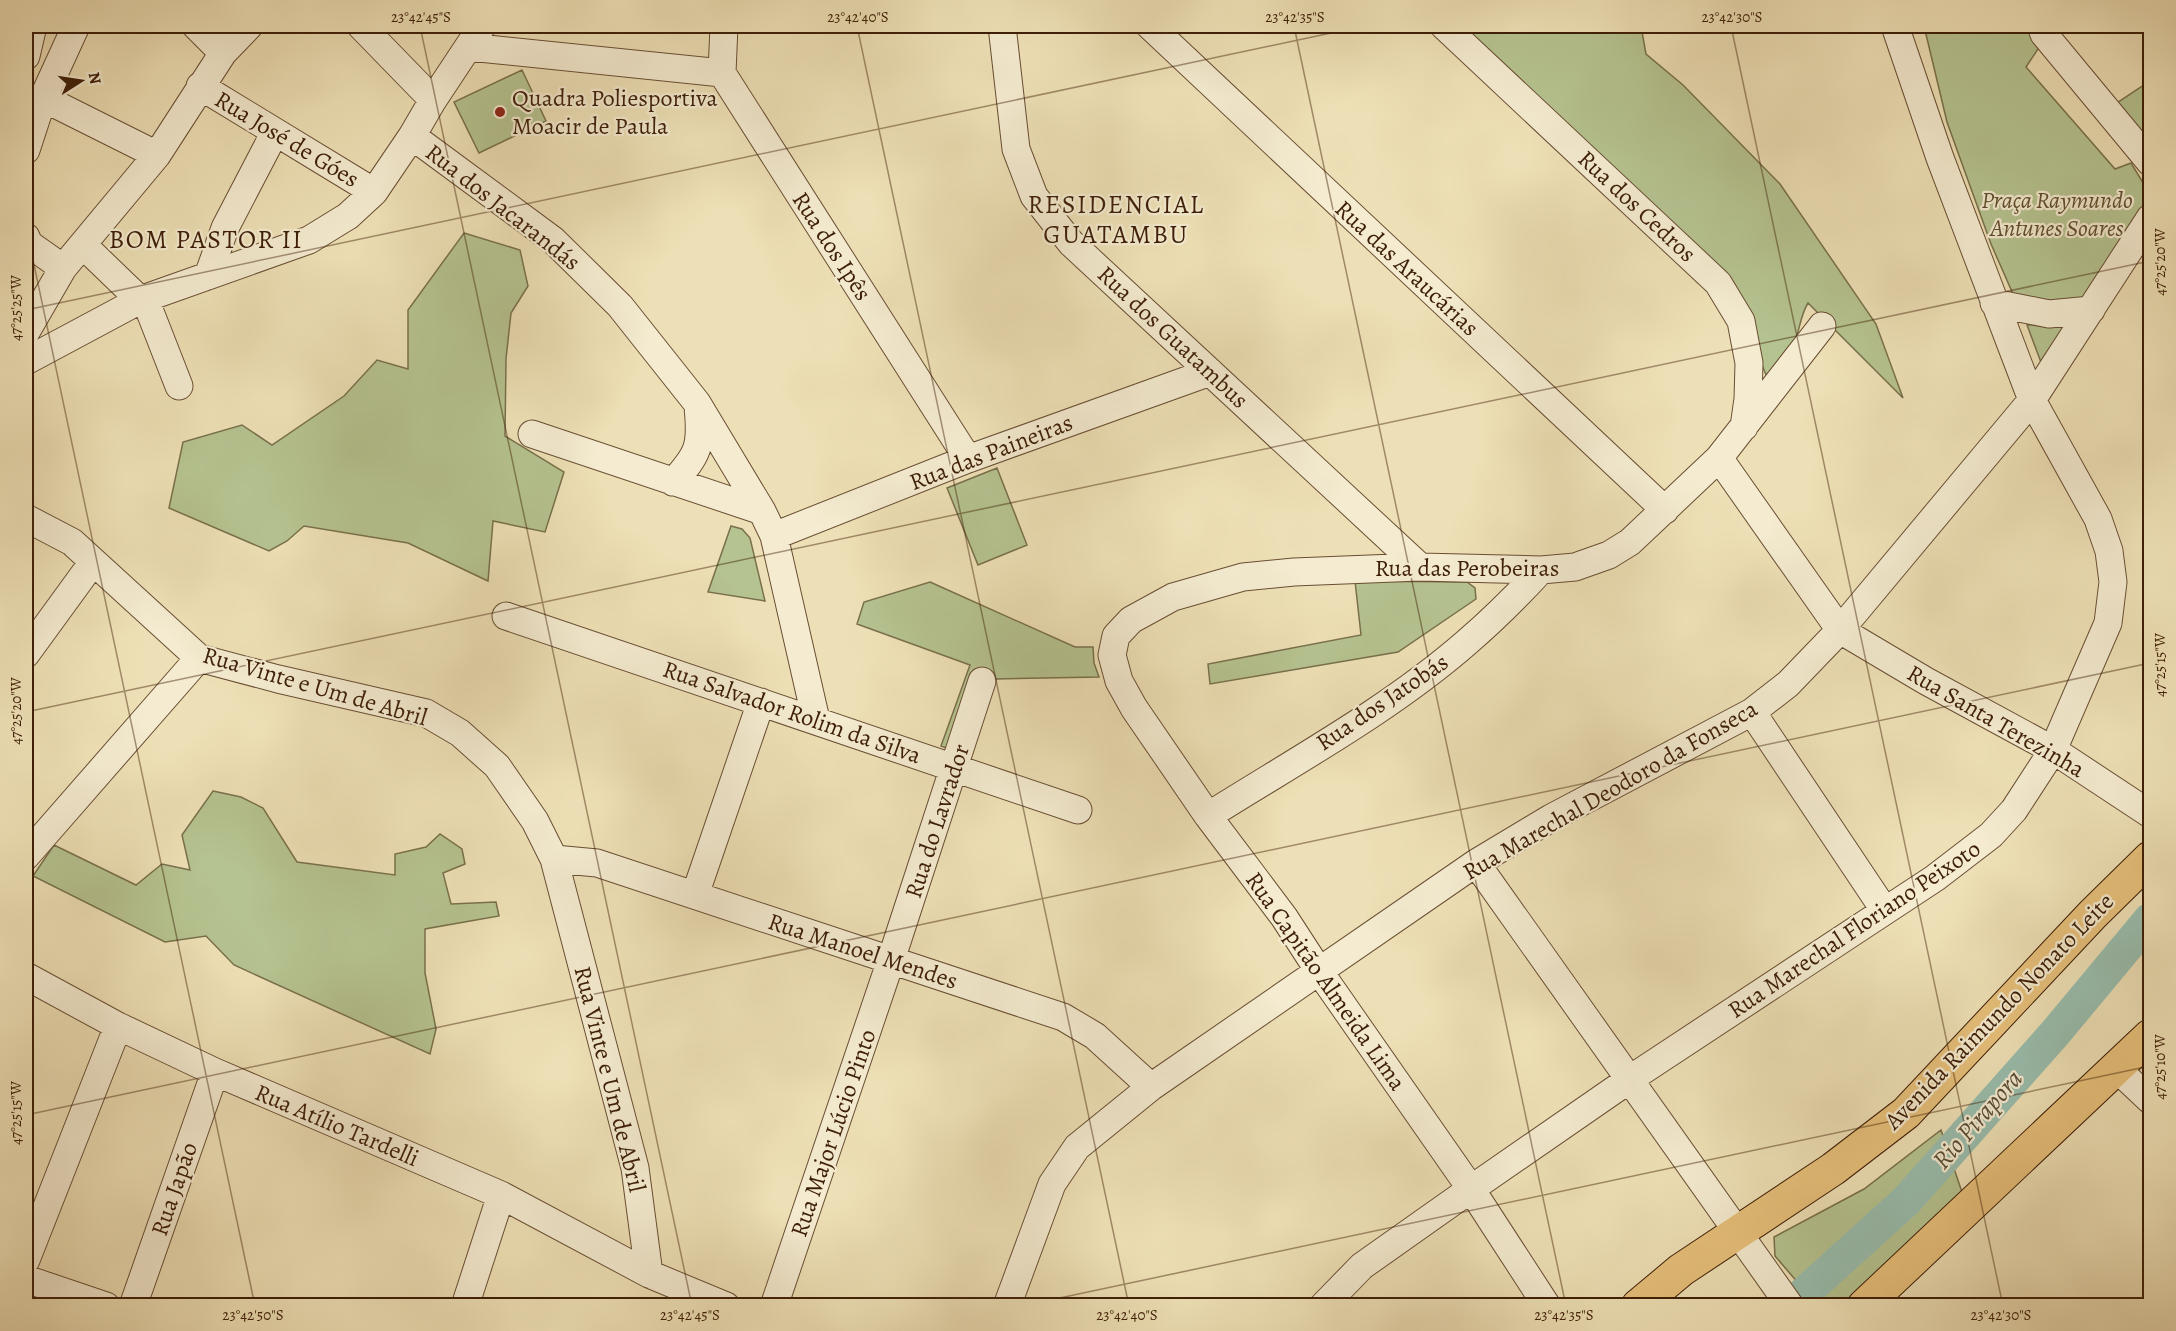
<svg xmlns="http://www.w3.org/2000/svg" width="2176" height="1331" viewBox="0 0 2176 1331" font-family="Alegreya,serif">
<rect width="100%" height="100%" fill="#eee0b6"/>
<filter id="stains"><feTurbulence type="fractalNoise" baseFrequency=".00333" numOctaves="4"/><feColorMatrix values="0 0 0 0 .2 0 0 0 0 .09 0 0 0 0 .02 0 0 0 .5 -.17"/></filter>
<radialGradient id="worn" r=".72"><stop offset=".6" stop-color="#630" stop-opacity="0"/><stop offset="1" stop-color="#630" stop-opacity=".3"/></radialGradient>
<path fill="#b5c390" stroke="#79704c" stroke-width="1.5" d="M1461,26H1641L1646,54L1683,85L1780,184L1876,324L1903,398L1808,303C1800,316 1800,330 1794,344C1788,357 1777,368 1766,375L1758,355L1748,307L1731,278Z
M1924,26H2031L2042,43L2026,67L2115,169L2131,163L2145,186L2149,209L2091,293L2075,307L2017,303L1991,244L1947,122Z
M522,70L546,121L479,153L454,102Z
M2150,81V139L2135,129L2114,105Z
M464,233L520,250L528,286L511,313L506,359L505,436L564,472L545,532L493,521L488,581L408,543L304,526L287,541L269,551L169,508L183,442L242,425L272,445L344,396L377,360L408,369V310Z
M2070,324L2042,365L2027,325Z
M997,468L1027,545L978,565L947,488Z
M731,526L742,529L750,538L765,601L708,592Z
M1355,581L1467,582L1475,588L1476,599L1398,652L1210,684L1208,664L1361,635Z
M930,582L1075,647H1093L1094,663L1099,677L996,679L969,756L941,746L970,665L857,624L864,602Z
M213,791L241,797L263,808L297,862L395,875V854L426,847L440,834L462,849L465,864L443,873L451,904L496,902L499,916L425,929V973L436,1029L430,1054L234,965L206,936L165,942L33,876L54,845L136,885L162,864L190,870L182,835Z
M1941,1130L1965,1201L1853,1305H1817L1775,1256L1774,1237L1864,1189Z"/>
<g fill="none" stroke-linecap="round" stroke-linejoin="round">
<path stroke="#99bdad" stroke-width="33" d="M1790,1306L1906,1201L2056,1032L2150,919"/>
<g stroke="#694e33" stroke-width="29">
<path id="minor" d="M196,26L223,53
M361,26L433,100
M724,26L722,73L968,459
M1002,26L1016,149L1034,196L1071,243L1420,567
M1150,26L1665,510
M1444,26L1718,283L1741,321L1749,363L1748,399L1744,427
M2041,26L2044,34L2150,162
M469,47L722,73
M26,56L33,26
M200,86L374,192
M43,98L157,155
M412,136L553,240L620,306L697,403L762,511L774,536L816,720
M26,150L43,98L76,26
M26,237L29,244L63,268
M83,245L140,300
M208,276L225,228L275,132
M145,299L179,386
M1994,303L2049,314L2091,310
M26,332L63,268L157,155L223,53L249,26
M26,361L140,300L309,240L348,216L374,192L412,136L433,100L482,26
M532,434L762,511
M1719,458L1840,630L1926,681L2053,750L2150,814
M673,482C699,454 702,445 698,407
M26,518L72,542L199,658L278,679L426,713L460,733L497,766L535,821L554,859L635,1168L649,1274
M774,536L968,459L1210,372
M506,616L1078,810
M26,654L93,562
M1752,712L1885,911
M1208,816C1295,761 1389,710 1466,643C1493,620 1517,596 1541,570
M26,856L199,658
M554,859L597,863L1063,1017L1095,1036L1151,1087
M1476,863L1790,1306
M695,895L761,702
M26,976L118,1026L215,1072L501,1195L649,1274L726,1306
M2116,1068L2150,1100
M26,1260L118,1026
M26,1279L106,1306
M133,1306L215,1072
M465,1306L501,1195
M774,1306L891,960L982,681
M1007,1306L1052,1184L1077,1147L1151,1087L1476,863L1551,818L1752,712L1788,684L1840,630L2032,400L2150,218
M1323,1306L1362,1266L1471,1189L1630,1079L1935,878L1991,835L2014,810L2053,750L2108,623L2113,582L2109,551L2098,519L2032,400L1940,158L1895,26
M1547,1306L1471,1189L1319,971L1284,917L1208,816L1134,708L1119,681L1112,655L1116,636L1131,620L1173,597L1243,577L1294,572L1420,567L1541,570L1575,567L1609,555L1630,542L1719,458L1822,326"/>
</g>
<g stroke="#3d1e07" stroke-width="35">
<path id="major" d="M1638,1306L1681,1270L1833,1169L1906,1113L2093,914L2150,858
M1864,1306L2150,1036"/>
</g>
<use href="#minor" stroke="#f4ebd0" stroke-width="27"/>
<use href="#major" stroke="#e7c07b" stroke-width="33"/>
</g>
<path fill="none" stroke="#3d1e07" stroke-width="1.5" stroke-opacity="0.45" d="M420,26L692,1306M857,26L1129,1306M1294,26L1566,1306M1731,26L2003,1306M26,227L255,1306M26,310L1364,26M26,712L2150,261M26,1115L2150,663M1022,1306L2150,1066"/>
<circle fill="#8f2418" stroke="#f4ebd0" stroke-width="2" cx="500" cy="112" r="6"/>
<g text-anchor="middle" stroke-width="4.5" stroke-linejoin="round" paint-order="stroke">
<g font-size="24" fill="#3d1e07" stroke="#f4ebd0" text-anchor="start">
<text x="512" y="106">Quadra Poliesportiva<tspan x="512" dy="28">Moacir de Paula</tspan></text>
</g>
<g font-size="24" fill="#3d1e07" stroke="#f4ebd0">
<text transform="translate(287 139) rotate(31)" y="8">Rua José de Góes</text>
<text transform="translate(1637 206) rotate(43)" y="8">Rua dos Cedros</text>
<text transform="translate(503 207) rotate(38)" y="8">Rua dos Jacarandás</text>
<text transform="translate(832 246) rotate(57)" y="8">Rua dos Ipês</text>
<text transform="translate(1407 268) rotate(43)" y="8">Rua das Araucárias</text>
<text transform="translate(1173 337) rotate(43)" y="8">Rua dos Guatambus</text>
<text transform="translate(991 452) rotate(-21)" y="8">Rua das Paineiras</text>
<text x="1467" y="576">Rua das Perobeiras</text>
<text transform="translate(315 686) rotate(16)" y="8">Rua Vinte e Um de Abril</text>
<text transform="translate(1382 702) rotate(-34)" y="8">Rua dos Jatobás</text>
<text transform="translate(792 712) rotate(19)" y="8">Rua Salvador Rolim da Silva</text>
<text transform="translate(1996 721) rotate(30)" y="8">Rua Santa Terezinha</text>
<text transform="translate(1610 790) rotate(-30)" y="8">Rua Marechal Deodoro da Fonseca</text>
<text transform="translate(937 821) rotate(-72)" y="8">Rua do Lavrador</text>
<text transform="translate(1854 929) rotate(-34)" y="8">Rua Marechal Floriano Peixoto</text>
<text transform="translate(863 951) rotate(18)" y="8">Rua Manoel Mendes</text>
<text transform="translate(1326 981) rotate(55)" y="8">Rua Capitão Almeida Lima</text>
<text transform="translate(1999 1011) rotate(-46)" y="8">Avenida Raimundo Nonato Leite</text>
<text transform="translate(610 1079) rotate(76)" y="8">Rua Vinte e Um de Abril</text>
<text transform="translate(337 1125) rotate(23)" y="8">Rua Atílio Tardelli</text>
<text transform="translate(833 1133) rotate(-71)" y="8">Rua Major Lúcio Pinto</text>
<text transform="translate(174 1189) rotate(-71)" y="8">Rua Japão</text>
</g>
<g font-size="24" font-style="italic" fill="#615030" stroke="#f4ebd0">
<text x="2057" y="208">Praça Raymundo<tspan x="2057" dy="28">Antunes Soares</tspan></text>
</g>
<g font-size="26" letter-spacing="1.5" fill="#3d1e07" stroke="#f4ebd0">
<text x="1116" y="213">RESIDENCIAL<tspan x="1116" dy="30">GUATAMBU</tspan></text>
<text x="206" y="248">BOM PASTOR II</text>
</g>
<g font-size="26" font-style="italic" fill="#594e39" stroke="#f4ebd0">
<text transform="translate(1977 1119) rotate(-49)" y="9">Rio Pirapora</text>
</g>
</g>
<rect width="2176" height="1331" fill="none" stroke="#eee0b6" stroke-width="66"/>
<g transform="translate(81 81) rotate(78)" stroke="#f4ebd0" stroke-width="4.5" paint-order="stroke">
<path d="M0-4.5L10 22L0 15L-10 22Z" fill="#3d1e07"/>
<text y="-9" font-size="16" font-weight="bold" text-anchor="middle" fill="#3d1e07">N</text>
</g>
<rect x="33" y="33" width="2110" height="1265" fill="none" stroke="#3d1e07" stroke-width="2"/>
<g font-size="15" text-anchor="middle" fill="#3d1e07">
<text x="421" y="22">23°42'45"S</text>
<text x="858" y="22">23°42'40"S</text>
<text x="1295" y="22">23°42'35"S</text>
<text x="1732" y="22">23°42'30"S</text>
<text transform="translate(2160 262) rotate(-90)" y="5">47°25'20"W</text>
<text transform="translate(16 308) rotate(-90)" y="5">47°25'25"W</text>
<text transform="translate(2160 665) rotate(-90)" y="5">47°25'15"W</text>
<text transform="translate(16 711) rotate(-90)" y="5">47°25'20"W</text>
<text transform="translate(2160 1067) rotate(-90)" y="5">47°25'10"W</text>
<text transform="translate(16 1113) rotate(-90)" y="5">47°25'15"W</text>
<text x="253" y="1320">23°42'50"S</text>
<text x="690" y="1320">23°42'45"S</text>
<text x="1127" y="1320">23°42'40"S</text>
<text x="1564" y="1320">23°42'35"S</text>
<text x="2001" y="1320">23°42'30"S</text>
</g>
<rect width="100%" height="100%" filter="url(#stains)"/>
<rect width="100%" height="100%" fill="url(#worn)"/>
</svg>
